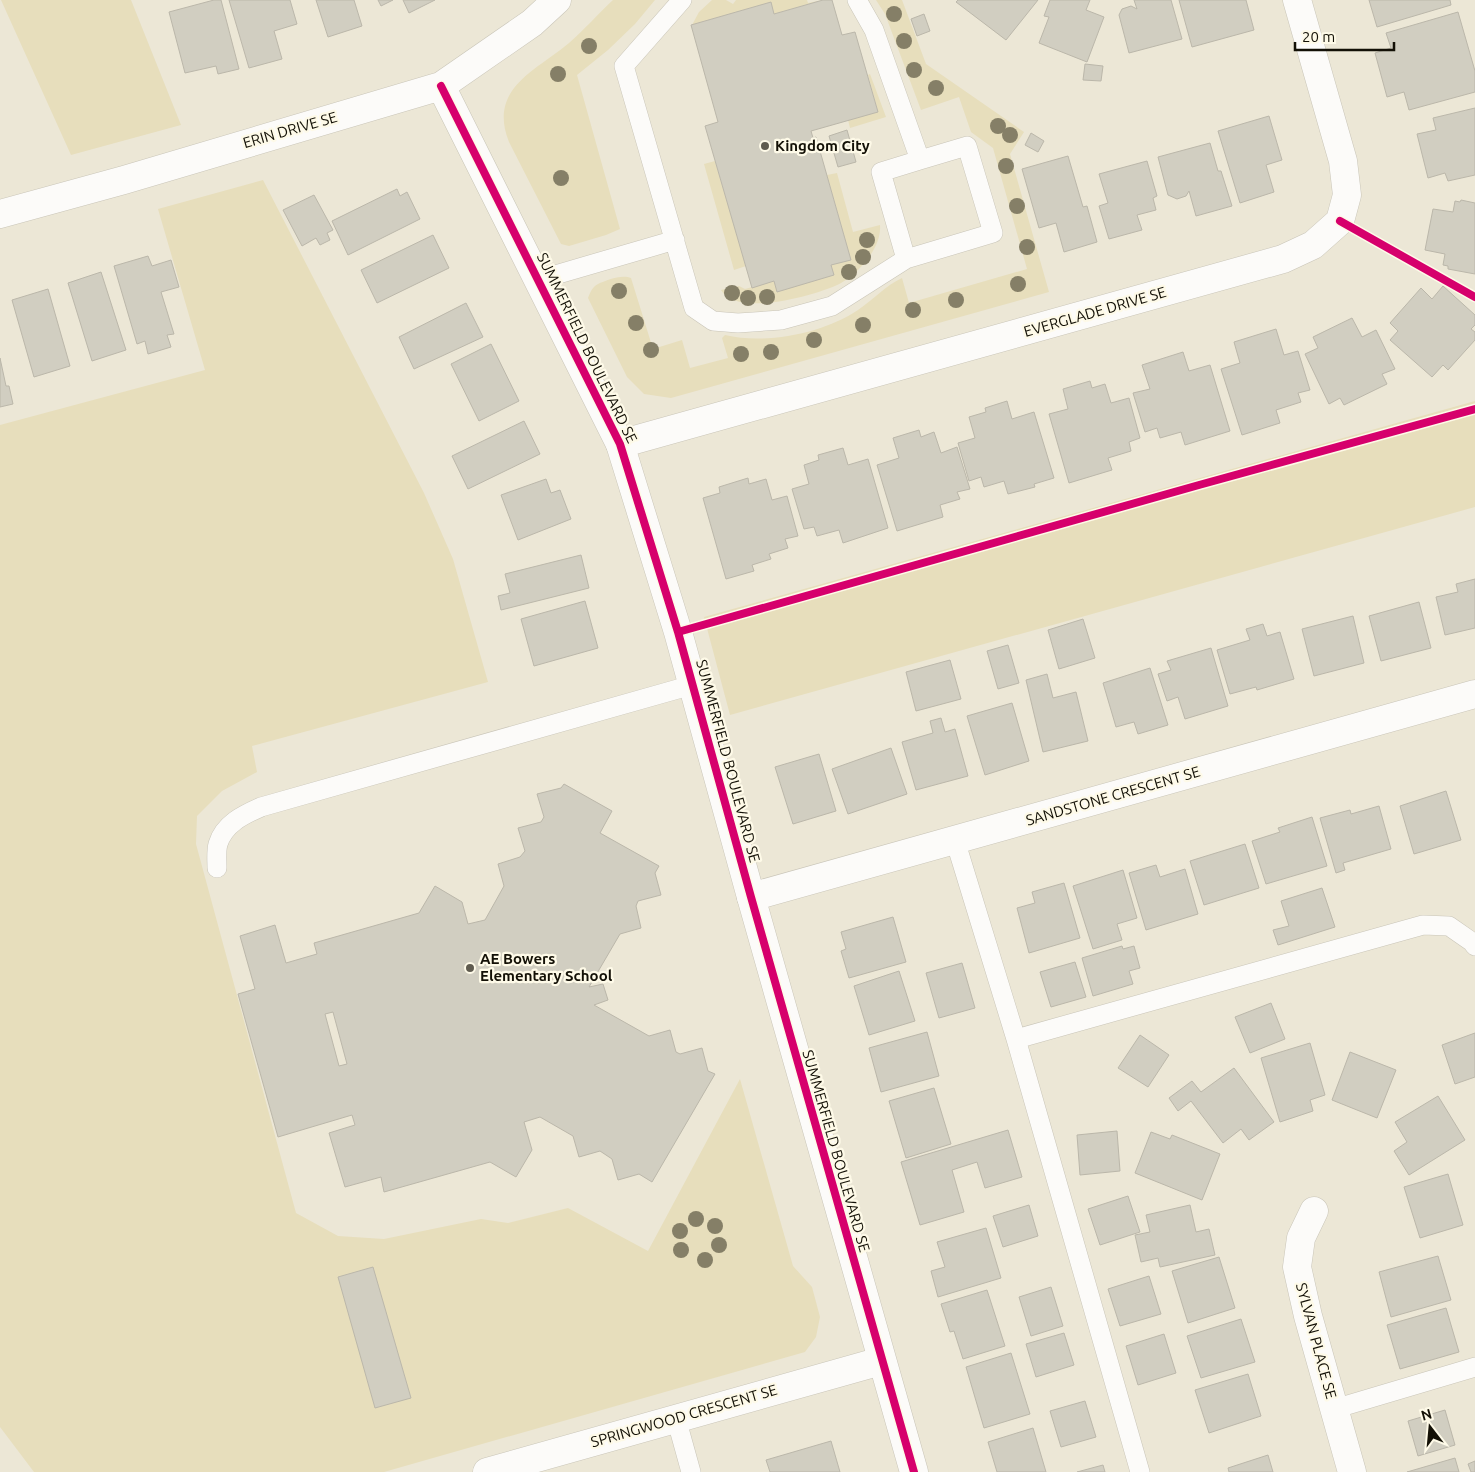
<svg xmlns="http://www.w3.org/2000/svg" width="1475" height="1472" viewBox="0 0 1475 1472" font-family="Ubuntu,sans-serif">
<rect width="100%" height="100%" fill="#ece7d6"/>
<path fill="#e7debc" d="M1,0H131L181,125L71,155Z
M613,0H655L635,24L608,50L577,75L620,229L606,235L569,246L561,244L509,142C488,89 534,72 569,43C584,30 598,14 613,0Z
M712,0H726L733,4L736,0H807L808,3L823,0L774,14L771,2L692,25L699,12Z
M876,0H902L926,64L1024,132L1010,154L1049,292L671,398L644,394L627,377L588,298C590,293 592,287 598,284C606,280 622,274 631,278L653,349L682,340L690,368L728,358L722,338L725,335C766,345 824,333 858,310C874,299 885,286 902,278L909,303L1027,269L993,148L971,132L959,97L921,110L885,14Z
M870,74L886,117L850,128L848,120L878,112L868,75Z
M715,161L746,266L734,270L704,164Z
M837,173L853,232L880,225C882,247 860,272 841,283C819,295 736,318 721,290L739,286L745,289L774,281L778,291L834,275L831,265L851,260L827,175Z
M263,180L424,493L453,559L488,682L252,746L257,772L222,791L197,816L196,844L296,1213L338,1236L384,1239L481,1219L508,1223L568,1208L648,1251L740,1079L793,1266L812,1287L820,1317L816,1337L805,1352L384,1472H34L0,1427V425L205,370L158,209Z
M1475,401V507L730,715L704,617Z"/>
<path fill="#d1cec1" stroke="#bbb7aa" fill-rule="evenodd" d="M214,0H221L239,69L218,74L216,66L185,73L169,12Z
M229,0H290L297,24L274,31L282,59L249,68Z
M316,0H354L362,26L328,37Z
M378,0H393L381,6Z
M403,0H435L409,13Z
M823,0H832L842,35L855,32L878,112L811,131L813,138L816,137L851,260L831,265L834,275L777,292L774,281L752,288L705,126L718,122L691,25L771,2L774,14Z
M958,0H1038L1006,40L956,2Z
M1050,0H1090L1086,10L1104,17L1087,62L1039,43L1049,17L1044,16Z
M1134,0H1171L1182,39L1129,53L1119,15L1122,9L1131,6L1137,9Z
M1179,0H1246L1254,30L1192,47Z
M1369,0H1450L1451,5L1377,27Z
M1458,12L1475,71V92L1409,110L1404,92L1387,97L1375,53L1391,48L1386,33Z
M924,14L930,31L917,36L911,19Z
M1085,64L1103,66L1101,81L1083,80Z
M1475,108V175L1448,181L1445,173L1428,178L1417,134L1436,130L1433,118Z
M1269,116L1282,160L1266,165L1274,192L1240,203L1218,131Z
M847,130L856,162L838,167L829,136Z
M1031,133L1044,141L1038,152L1025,145Z
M1210,143L1218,171H1221L1232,206L1196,216L1189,191L1186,196L1177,199L1168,195L1158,157Z
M1068,156L1083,207L1087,206L1097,242L1064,252L1056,223L1039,228L1022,169Z
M1147,161L1157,196L1153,198L1156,210L1137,215L1142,230L1109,239L1099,206L1108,203L1099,174Z
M397,189L400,196L407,192L420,219L348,255L332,221Z
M314,195L333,230L327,233L330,240L320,245L316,238L302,246L283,210Z
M1461,200L1475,203V274L1448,269V266L1443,265L1445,254L1425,250L1433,209L1453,212L1455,201L1460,202Z
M433,235L449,268L377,303L361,270Z
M148,256L152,266L171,260L179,287L161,292L174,334L167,335L171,347L148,354L145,341L137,344L114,266Z
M101,272L126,350L92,361L68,283Z
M1443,286L1475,315V325L1471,329L1475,332V340L1448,370L1443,365L1432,377L1390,340L1398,331L1390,323L1421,288L1432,299Z
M48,289L70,366L34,377L12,300Z
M466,303L483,337L414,369L399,337Z
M1352,318L1362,337L1376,330L1395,369L1382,374L1387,384L1344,405L1340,398L1329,404L1305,354L1318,348L1313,337Z
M1276,329L1284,355L1298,351L1310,390L1298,393L1301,402L1276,410L1280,423L1242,435L1221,369L1240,363L1234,342Z
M491,344L519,401L479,421L451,364Z
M1183,352L1189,371L1210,365L1230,431L1185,445L1181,432L1160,438L1157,428L1145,432L1133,393L1150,389L1142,365Z
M0,358L6,386H9L13,404L0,407Z
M1090,381L1092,388L1105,384L1111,403L1129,398L1140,438L1129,442L1131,451L1108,458L1112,470L1069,483L1049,414L1068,409L1063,389Z
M1007,401L1012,419L1034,412L1054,478L1034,484L1035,487L1008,494L1004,481L984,487L981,477L969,481L958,443L975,438L969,417L986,412L985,408Z
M524,421L540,454L468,489L452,456Z
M919,430L921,437L934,432L941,453L957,447L970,489L957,492L960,499L940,505L943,517L897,531L877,465L899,458L893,438Z
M843,448L848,465L868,459L888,528L843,543L839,530L817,536L814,527L804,529L792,489L809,484L804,465L819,460L818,455Z
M748,478L749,484L766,479L772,500L787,496L798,536L785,539L788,548L769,554L771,559L752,565L754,571L726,579L703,498L720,493L719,487Z
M546,479L551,493L560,490L571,519L518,540L501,495Z
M581,555L589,588L501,610L498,596L510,593L505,574Z
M1475,579V628L1445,635L1436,597L1458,592L1456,584Z
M585,601L598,648L534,666L521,619Z
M1419,602L1431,648L1381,661L1369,616Z
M1353,616L1364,663L1314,676L1302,629Z
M1083,619L1095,658L1059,669L1048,630Z
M1263,624L1267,636L1280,632L1294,679L1257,690L1256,687L1230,694L1217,650L1250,640L1246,629Z
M1008,645L1019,683L998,689L987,651Z
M1211,648L1228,706L1185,719L1178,697L1167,701L1158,674L1171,670L1167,661Z
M950,660L961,699L916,711L906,672Z
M1150,668L1168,725L1138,734L1134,722L1116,727L1103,683Z
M1047,674L1053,698L1076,692L1088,741L1043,752L1026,680Z
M1012,703L1029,761L985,775L967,716Z
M941,718L945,732L955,729L968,776L916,790L902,742L933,733L930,721Z
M891,748L907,794L848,814L832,769Z
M819,754L836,811L793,824L775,767Z
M564,784L612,811L600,833L659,866L655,873L661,895L638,901L636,906L641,928L620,934L589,987L603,984L608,1000L594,1005L649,1036L670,1030L676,1052L680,1054L702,1048L708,1071L715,1074L652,1182L639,1174L618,1180L612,1159L600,1151L579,1157L573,1136L540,1117L524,1122L532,1150L516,1177L490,1162L384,1192L381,1177L345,1187L329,1133L355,1125L352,1115L278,1137L238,994L255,989L240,936L275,925L286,963L317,954L314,943L419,913L435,886L462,902L468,924L485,920L504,886L498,864L520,857L525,851L518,828L541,822L544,817L537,794L561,788ZM333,1012L347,1064L339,1066L325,1014Z
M1446,791L1461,840L1414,854L1400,806Z
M1379,806L1391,849L1343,863L1345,870L1336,873L1320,818L1350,810L1351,814Z
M1312,817L1327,866L1266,884L1252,841L1280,832L1278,828Z
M1245,844L1259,888L1204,905L1190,861Z
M1156,865L1160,877L1185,869L1198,914L1146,930L1129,873Z
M1123,870L1137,918L1117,924L1122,940L1093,949L1073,886Z
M1064,883L1080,938L1029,953L1017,908L1035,903L1032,892Z
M1322,888L1335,927L1278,945L1273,930L1289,926L1281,901Z
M893,917L906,962L849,978L841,951L846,949L841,932Z
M1122,946L1123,949L1134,946L1140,968L1129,971L1133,984L1093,996L1082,958Z
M1075,962L1086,997L1051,1007L1040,972Z
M962,963L975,1008L939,1018L926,973Z
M899,971L915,1021L869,1035L854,986Z
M1271,1003L1285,1039L1250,1053L1235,1017Z
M927,1032L939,1076L881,1092L869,1048Z
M1475,1033V1077L1455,1084L1442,1045Z
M1140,1035L1169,1055L1148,1087L1118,1068Z
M1310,1043L1325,1095L1310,1100L1313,1111L1280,1122L1261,1058Z
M1350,1052L1396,1070L1377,1118L1332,1100Z
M1234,1068L1274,1122L1249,1140L1241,1129L1223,1143L1191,1101L1178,1111L1169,1098L1192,1081L1201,1092Z
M934,1088L951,1144L906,1158L889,1101Z
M1438,1096L1465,1140L1409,1175L1394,1151L1407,1142L1395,1122Z
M1008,1130L1022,1177L985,1188L977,1162L952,1170L964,1212L920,1225L901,1162Z
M1117,1131L1120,1171L1080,1175L1077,1135Z
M1151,1132L1170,1139L1172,1135L1220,1154L1202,1200L1135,1173Z
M1448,1174L1463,1225L1420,1238L1404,1187Z
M1128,1196L1140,1232L1100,1245L1088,1209Z
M1029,1205L1038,1236L1003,1247L993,1216Z
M1190,1205L1196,1232L1209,1229L1215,1255L1160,1267L1158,1258L1141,1262L1135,1235L1150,1232L1146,1215Z
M986,1228L1001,1278L938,1297L931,1271L945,1267L937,1242Z
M1438,1256L1451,1300L1391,1317L1379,1272Z
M1219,1257L1235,1308L1188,1323L1172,1271Z
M373,1267L411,1398L375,1408L338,1277Z
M1149,1276L1161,1314L1120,1326L1108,1289Z
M1051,1287L1063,1326L1031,1336L1019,1297Z
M987,1290L1005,1346L963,1359L954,1331L950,1332L941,1304Z
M1446,1308L1459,1352L1400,1369L1387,1325Z
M1241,1319L1255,1362L1201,1378L1187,1336Z
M1064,1333L1074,1365L1036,1377L1026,1344Z
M1164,1334L1176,1373L1138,1385L1126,1346Z
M1011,1353L1030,1414L984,1428L966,1367Z
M1248,1374L1261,1416L1209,1433L1195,1390Z
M1085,1401L1096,1437L1061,1447L1050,1411Z
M1445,1410L1455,1445L1418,1456L1408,1421Z
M1033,1428L1046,1472H997L988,1442Z
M831,1441L840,1472H770L766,1460Z
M1268,1455L1273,1472H1229L1228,1468Z
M1455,1458L1459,1472H1407Z
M1475,1461V1472H1471L1468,1464Z
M1103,1465L1105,1472H1077Z"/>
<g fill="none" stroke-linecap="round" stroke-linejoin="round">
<g stroke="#c9c5b8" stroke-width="20">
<path id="service" d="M682,0L624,66L694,308L713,321L738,323L781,320L832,306L906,259L881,172L920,160L874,30L857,0
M906,259L993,233L967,146L920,160
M538,280L675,240
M955,840L1016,1039L1140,1472
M217,868C217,860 216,851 218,844C224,824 243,815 261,807L692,685
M1016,1039L1423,925L1449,926L1472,942L1475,946
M1334,1409L1475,1367
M676,1418L691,1472"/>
</g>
<g stroke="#c9c5b8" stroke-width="29">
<path id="minor" d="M620,444L1283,259L1313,245L1340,221L1347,195L1343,161L1297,0
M751,897L1475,694
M1314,1211L1301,1238L1297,1267L1308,1316L1352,1472
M487,1472L881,1361"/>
</g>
<g stroke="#c9c5b8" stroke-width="29">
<path id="tertiary" d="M441,86L620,444L678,632L751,897L914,1472
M0,214L124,180L441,86L532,23L557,0"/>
</g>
<use href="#service" stroke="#fcfbf9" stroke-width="19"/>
<use href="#minor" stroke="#fcfbf9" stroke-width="28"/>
<use href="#tertiary" stroke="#fcfbf9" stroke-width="28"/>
<g stroke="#fefae8" stroke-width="11">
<path id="cycleway" d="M441,86L620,444L678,632L751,897L914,1472
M1340,221L1475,297
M678,632L1199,485L1475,409"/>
</g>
<use href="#cycleway" stroke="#d6006c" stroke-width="8"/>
</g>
<g fill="#857f67">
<circle cx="894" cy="14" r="8"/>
<circle cx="904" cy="41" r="8"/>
<circle cx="589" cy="46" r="8"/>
<circle cx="914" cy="70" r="8"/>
<circle cx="558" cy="74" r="8"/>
<circle cx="936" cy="88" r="8"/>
<circle cx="998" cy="126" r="8"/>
<circle cx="1010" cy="135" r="8"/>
<circle cx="1006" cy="166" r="8"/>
<circle cx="561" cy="178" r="8"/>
<circle cx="1017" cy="206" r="8"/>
<circle cx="867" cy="240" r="8"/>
<circle cx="1027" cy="247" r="8"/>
<circle cx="863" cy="257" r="8"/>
<circle cx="849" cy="272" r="8"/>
<circle cx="1018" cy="284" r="8"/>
<circle cx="619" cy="291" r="8"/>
<circle cx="732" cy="293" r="8"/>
<circle cx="767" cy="297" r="8"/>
<circle cx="748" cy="298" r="8"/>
<circle cx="956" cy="300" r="8"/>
<circle cx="913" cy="310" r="8"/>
<circle cx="636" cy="323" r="8"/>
<circle cx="863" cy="325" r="8"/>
<circle cx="814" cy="340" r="8"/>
<circle cx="651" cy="350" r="8"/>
<circle cx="771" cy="352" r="8"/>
<circle cx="741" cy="354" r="8"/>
<circle cx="696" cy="1219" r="8"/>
<circle cx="715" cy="1226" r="8"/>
<circle cx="680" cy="1231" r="8"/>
<circle cx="719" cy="1245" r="8"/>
<circle cx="681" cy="1250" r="8"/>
<circle cx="705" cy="1260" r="8"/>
</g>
<g fill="#5f5b4f" stroke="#fefae8" stroke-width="2">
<circle cx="765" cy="146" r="5"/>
<circle cx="470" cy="968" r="5"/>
</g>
<g text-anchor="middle" stroke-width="4.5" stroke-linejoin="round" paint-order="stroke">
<g font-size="15" fill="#131006" stroke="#fefae8">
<text transform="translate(290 130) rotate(-16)" y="5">ERIN DRIVE SE</text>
<text transform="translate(1095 312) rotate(-16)" y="5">EVERGLADE DRIVE SE</text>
<text transform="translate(587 348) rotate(64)" y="5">SUMMERFIELD BOULEVARD SE</text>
<text transform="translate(728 761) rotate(75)" y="5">SUMMERFIELD BOULEVARD SE</text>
<text transform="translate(1113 796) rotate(-16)" y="5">SANDSTONE CRESCENT SE</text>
<text transform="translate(836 1151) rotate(74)" y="5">SUMMERFIELD BOULEVARD SE</text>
<text transform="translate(1316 1341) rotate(75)" y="5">SYLVAN PLACE SE</text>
<text transform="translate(684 1416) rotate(-16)" y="5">SPRINGWOOD CRESCENT SE</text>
</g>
<g font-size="15" font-weight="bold" fill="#131006" stroke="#fefae8" text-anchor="start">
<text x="775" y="151">Kingdom City</text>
<text x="480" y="964">AE Bowers<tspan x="480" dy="17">Elementary School</tspan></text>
</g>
</g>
<g transform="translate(1430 1427) rotate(344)" stroke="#fefae8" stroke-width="4" paint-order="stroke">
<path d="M0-4L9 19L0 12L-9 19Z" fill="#131006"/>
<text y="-8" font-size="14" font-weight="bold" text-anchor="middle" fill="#131006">N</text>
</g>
<path d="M1295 42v8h99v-8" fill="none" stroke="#131006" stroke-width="2.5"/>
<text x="1302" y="42" font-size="15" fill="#131006" stroke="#fefae8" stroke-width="4" paint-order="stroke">20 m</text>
</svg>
